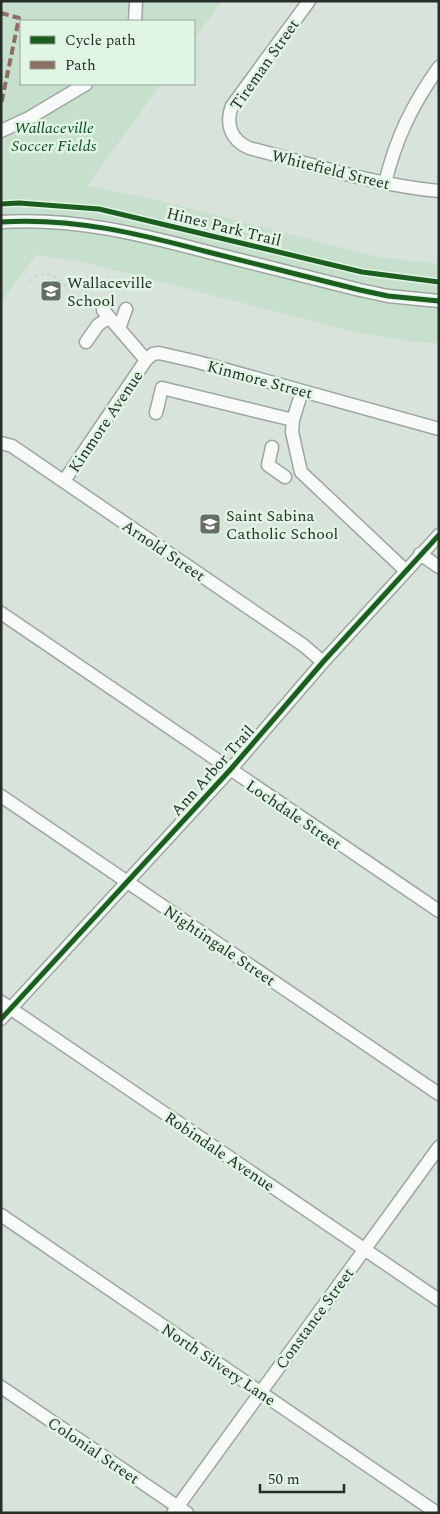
<svg xmlns="http://www.w3.org/2000/svg" width="440" height="1514" viewBox="0 0 440 1514" font-family="Spectral,serif">
<rect width="100%" height="100%" fill="#d8e3db"/>
<path fill="#c7e0cd" d="M1,1H222L194,39V21H21V84H161L87,186L157,200L378,257L439,264V343L407,341L355,332L80,261L36,255L1,302Z"/>
<g fill="none" stroke-linecap="round" stroke-linejoin="round">
<g stroke="#9ea6a0" stroke-width="15">
<path id="minor" d="M309,1L232,106C225,124 231,140 249,148C311,164 374,185 439,191
M135,21L136,1
M1,131L29,118L86,84
M385,183C396,138 412,105 439,67
M1,222C72,217 140,234 208,252C259,265 309,277 360,290L388,296L439,301
M103,310L146,360
M119,329L126,309
M86,342L98,325L109,317
M302,391L293,420L292,432L301,472L405,570
M156,413L162,388L293,420
M1,443L12,446L303,645L323,662
M272,447L268,465L285,477
M64,481L146,360L153,354L159,353L198,362L439,429
M420,554L439,567
M1,613L439,911
M1,796L439,1094
M1,1002L439,1300
M1,1019L230,770L323,662L439,535
M1,1215L437,1513
M1,1387L187,1513
M173,1513L439,1147"/>
</g>
<path stroke="#cccfcd" stroke-width="2" stroke-dasharray="2.5 4" stroke-linecap="butt" d="M30,281C53,260 65,290 81,303C84,305 88,307 91,309"/>
<use href="#minor" stroke="#f9fbfa" stroke-width="12"/>
<path stroke="#8d6e63" stroke-width="4" stroke-dasharray="8 4" stroke-linecap="butt" d="M1,13L19,18L1,105"/>
<g stroke="#e1f5e5" stroke-width="8">
<path id="cycleway" d="M1,204L19,203L99,209L362,272L439,282
M1,222C72,217 140,234 208,252C259,265 309,277 360,290L388,296L439,301
M1,1019L230,770L323,662L439,535"/>
</g>
<use href="#cycleway" stroke="#1b5e20" stroke-width="5"/>
</g>
<defs>
<g id="school-square" transform="scale(1.125)"><rect x="-9" y="-9" width="18" height="18" rx="4" fill="#656d67" stroke="#e1f5e5"/><path d="M0-5L7-2L0 1L-7-2ZM-4 1L0 2.5L4 1V4Q0 6-4 4Z" fill="#fff"/></g>
</defs>
<g fill-rule="evenodd">
<use href="#school-square" x="51" y="291"/>
<use href="#school-square" x="210" y="524"/>
</g>
<g text-anchor="middle" stroke-width="5" stroke-linejoin="round" paint-order="stroke">
<g font-size="16" fill="#272e29" stroke="#e1f5e5">
<text transform="translate(264 64) rotate(-55)" y="6">Tireman Street</text>
<text transform="translate(331 169) rotate(14)" y="6">Whitefield Street</text>
<text transform="translate(224 226) rotate(14)" y="6">Hines Park Trail</text>
<text transform="translate(260 379) rotate(15)" y="6">Kinmore Street</text>
<text transform="translate(105 421) rotate(-56)" y="6">Kinmore Avenue</text>
<text transform="translate(164 550) rotate(34)" y="6">Arnold Street</text>
<text transform="translate(212 770) rotate(-48)" y="6">Ann Arbor Trail</text>
<text transform="translate(294 814) rotate(34)" y="6">Lochdale Street</text>
<text transform="translate(220 945) rotate(34)" y="6">Nightingale Street</text>
<text transform="translate(220 1151) rotate(34)" y="6">Robindale Avenue</text>
<text transform="translate(314 1318) rotate(-54)" y="6">Constance Street</text>
<text transform="translate(219 1364) rotate(34)" y="6">North Silvery Lane</text>
<text transform="translate(94 1450) rotate(34)" y="6">Colonial Street</text>
</g>
<g font-size="16" font-style="italic" fill="#094824" stroke="#e1f5e5">
<text x="54" y="133">Wallaceville<tspan x="54" dy="18">Soccer Fields</tspan></text>
</g>
<g font-size="16" fill="#272e29" stroke="#e1f5e5" text-anchor="start">
<text x="67" y="288">Wallaceville<tspan x="67" dy="18">School</tspan></text>
<text x="226" y="521">Saint Sabina<tspan x="226" dy="18">Catholic School</tspan></text>
</g>
</g>
<rect width="440" height="1514" fill="none" stroke="#272e29" stroke-width="5"/>
<rect x="20" y="20" width="175" height="65" fill="#e1f5e5" stroke="#97a59a"/>
<rect x="30" y="36" width="25" height="8" fill="#1b5e20" stroke="#97a59a"/>
<text x="65" y="45" font-size="15" fill="#272e29">Cycle path</text>
<rect x="30" y="61" width="25" height="8" fill="#8d6e63" stroke="#97a59a"/>
<text x="65" y="70" font-size="15" fill="#272e29">Path</text>
<path d="M260 1484v8h84v-8" fill="none" stroke="#272e29" stroke-width="2.5"/>
<text x="268" y="1484" font-size="15" fill="#272e29" stroke="#e1f5e5" stroke-width="4" paint-order="stroke">50 m</text>
</svg>
